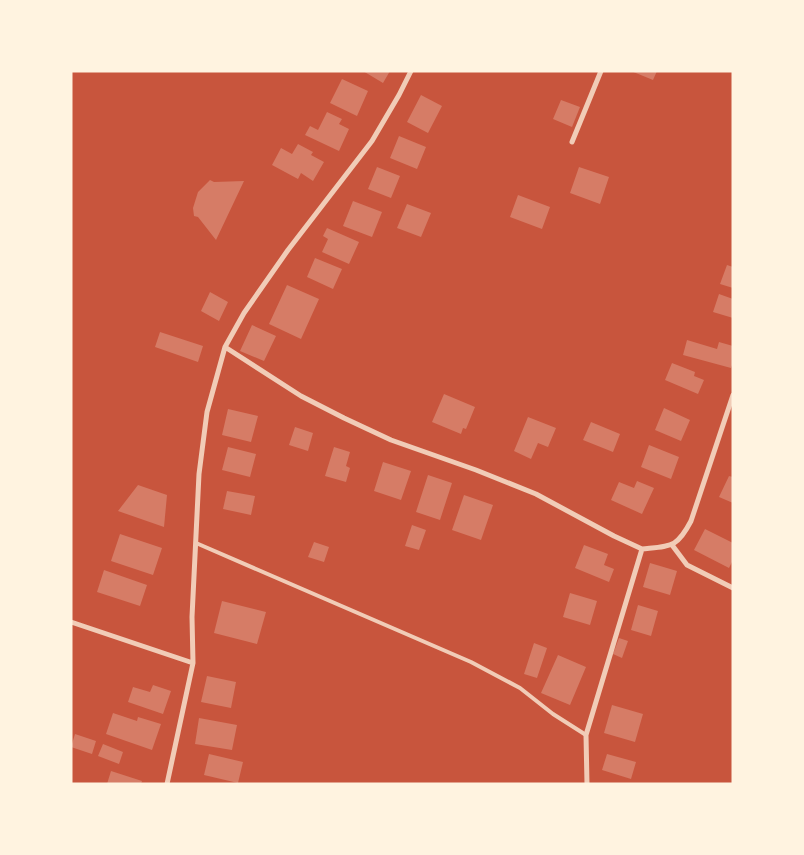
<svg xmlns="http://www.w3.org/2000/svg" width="804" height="855" viewBox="0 0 804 855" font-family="Georgia,serif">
<rect width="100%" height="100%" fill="#c8553d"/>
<path fill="#d67c66" d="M363,71H390L383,83Z
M631,71H657L653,80Z
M342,79L368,91L357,116L330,103Z
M421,95L442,106L428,133L407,122Z
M561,100L580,107L572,127L553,119Z
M327,112L342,119L339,124L349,129L339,151L305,135L310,126L318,130Z
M399,136L426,147L417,169L390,158Z
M298,144L313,152L311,155L324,162L313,181L301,173L298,179L272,165L281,148L292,154Z
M377,167L400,176L391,198L368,189Z
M579,167L609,177L600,204L570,193Z
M210,180L214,182L244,181L216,240L198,217L194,216L193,208L198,192Z
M518,195L550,207L542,229L510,217Z
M353,201L382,212L372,237L343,226Z
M407,204L431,213L421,237L397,228Z
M327,228L359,242L349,264L322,252L328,239L323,236Z
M315,258L342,269L333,289L307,277Z
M727,265L733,267V288L720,284Z
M287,285L319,299L301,339L269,324Z
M210,292L228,302L219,321L201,311Z
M719,294L733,299V318L713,312Z
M252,325L276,336L264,361L240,351Z
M160,332L203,346L198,362L155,347Z
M687,340L717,349L719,342L733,346V362L731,368L683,355Z
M672,363L695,372L694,376L704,380L698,394L665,380Z
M444,394L475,407L466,429L463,428L461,434L432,422Z
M664,408L690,420L681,441L655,430Z
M228,409L258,416L251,442L222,435Z
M528,417L556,428L548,447L538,443L531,459L514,451Z
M591,422L620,434L613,452L583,440Z
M295,427L313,433L308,451L289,445Z
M649,445L679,457L671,479L641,467Z
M228,447L256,454L250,477L222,470Z
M334,447L350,452L346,466L350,468L346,482L325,476Z
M383,462L411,471L401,500L374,491Z
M428,475L452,483L440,520L416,512Z
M729,476L733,477V503L719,497Z
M637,481L654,488L642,514L611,500L619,482L634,488Z
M138,485L167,495L164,527L118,511Z
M227,491L255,496L251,515L223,509Z
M464,495L493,505L481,540L452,530Z
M412,525L426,530L419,550L405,546Z
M705,529L733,543V560L729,568L694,550Z
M120,534L162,548L153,575L111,561Z
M314,542L329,547L324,562L308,557Z
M584,545L608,554L604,565L614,569L609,582L575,568Z
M650,563L677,571L670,595L643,587Z
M104,570L147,585L140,606L97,592Z
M570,593L597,601L590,625L563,617Z
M222,601L266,612L257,644L214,633Z
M638,605L658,611L651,636L631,630Z
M619,638L628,641L622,658L613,654Z
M534,643L547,648L537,678L524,674Z
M558,655L586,667L570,705L541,693Z
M207,676L236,682L231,708L201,702Z
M153,685L171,691L163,714L128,702L133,687L150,692Z
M612,705L643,714L635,742L604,733Z
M113,713L137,721L138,717L161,724L152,750L106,734Z
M199,718L237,725L232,750L195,744Z
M75,734L96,741L92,754L71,747Z
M103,744L123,752L119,764L98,756Z
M209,754L243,762L238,783L204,775Z
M607,754L636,762L631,779L602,770Z
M111,771L142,781L141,784H107Z"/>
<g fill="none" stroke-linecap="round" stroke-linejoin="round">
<path stroke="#f1ccb7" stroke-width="4" d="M196,543L471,662L520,688L553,714L586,735"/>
<path stroke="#f1ccb7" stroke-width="5" d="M572,142L601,71
M225,347L301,396L344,418L391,440L476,470L536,494L614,536L642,549
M672,545L687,565L733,588
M71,622L193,663
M167,784L193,663L192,617L199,474L207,412L225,347L244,313L288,250L372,141L399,95L411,71
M587,784L586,735L642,549C671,546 677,548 691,521L733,395"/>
</g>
<rect width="804" height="855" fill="none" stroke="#fff3e0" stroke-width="145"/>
</svg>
